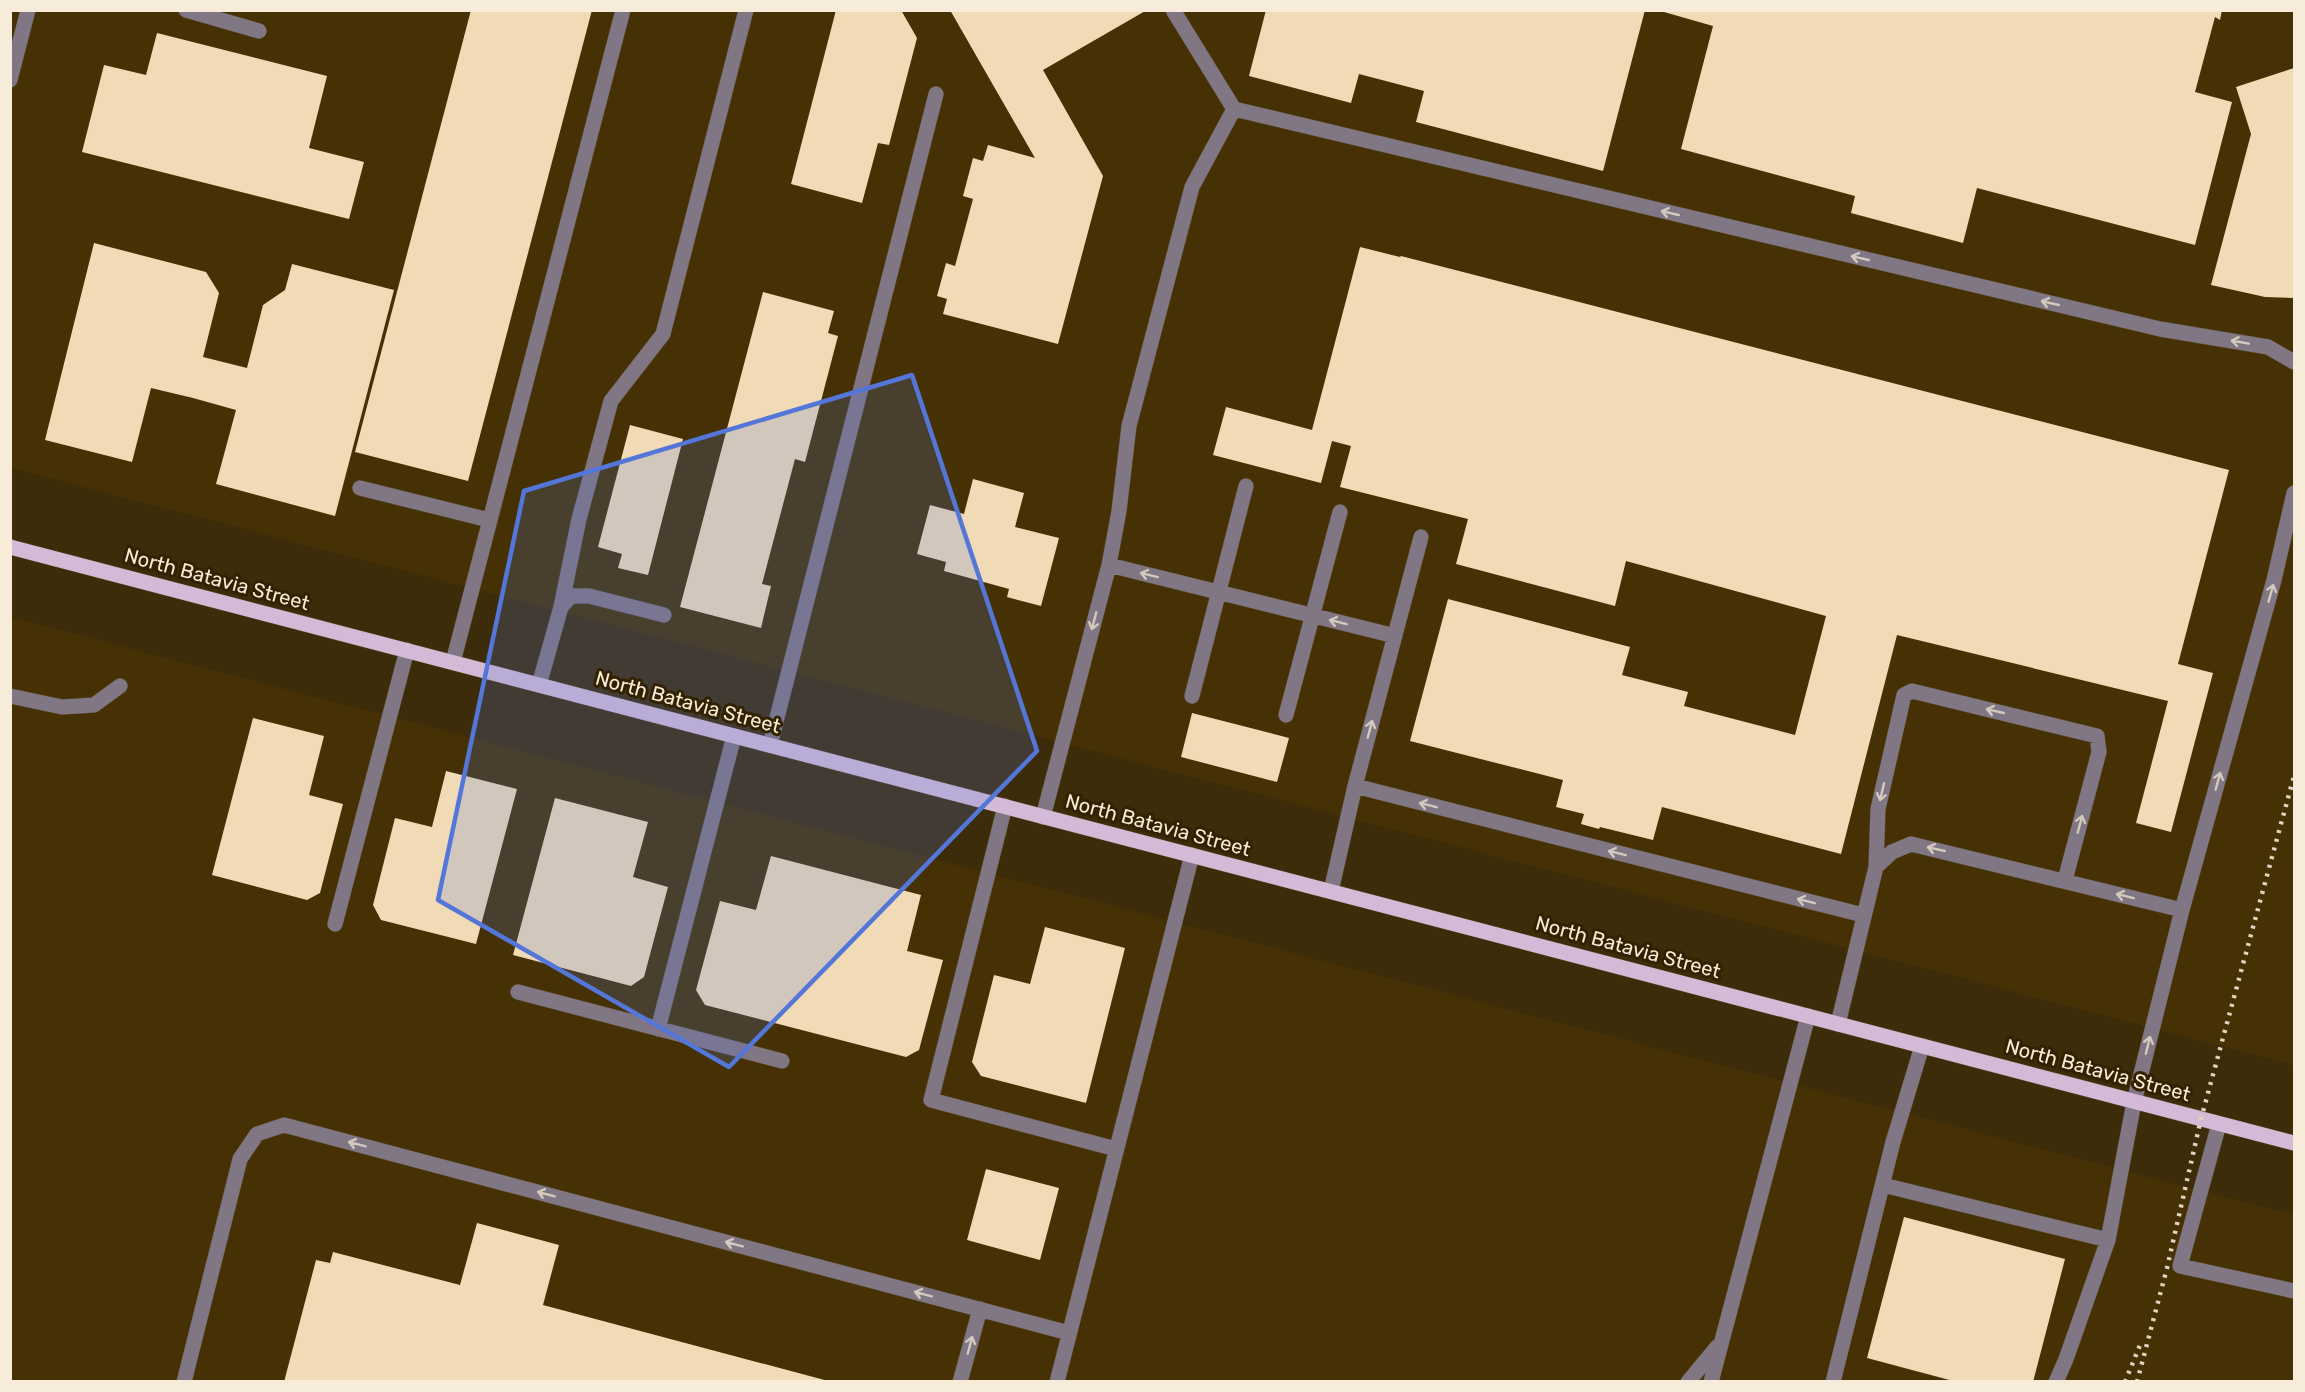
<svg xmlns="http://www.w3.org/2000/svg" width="2305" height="1392" viewBox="0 0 2305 1392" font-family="Rubik,sans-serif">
<rect width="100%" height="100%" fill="#3d2c0a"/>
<path fill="#453104" d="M10,11H2294V1065L11,468Z
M10,617L2294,1215V1381H11Z"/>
<path fill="#f1dbb6" d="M471,10H592L468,481L355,452Z
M836,10H901L917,38L889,145L878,143L862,203L791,184Z
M950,10H1147L1043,70L1103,176L1058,344L943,314L947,299L937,296L946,263L955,266L973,199L963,196L973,158L983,161L988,145L1035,158Z
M1266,10H1645L1603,171L1416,122L1424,91L1359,74L1351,103L1249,76Z
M1657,10H2222L2220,20L2215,17L2195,92L2232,102L2195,245L1977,188L1963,243L1851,213L1855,196L1681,149L1713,26Z
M157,33L327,76L309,148L364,162L349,219L82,152L104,65L146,75Z
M2294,68V298L2265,297L2211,285L2251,134L2236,87Z
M94,243L206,272L219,293L203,357L247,368L263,305L285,290L292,264L394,290L335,516L216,484L236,410L193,398L151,388L132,462L45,440Z
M1360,247L1400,257L1401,256L2229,470L2178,664L2213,673L2171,832L2136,823L2168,701L1897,635L1841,854L1662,807L1653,840L1600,827L1599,829L1581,824L1584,814L1556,807L1563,780L1410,741L1448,599L1630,647L1622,675L1688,692L1684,706L1795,735L1826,616L1626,561L1615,606L1456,564L1468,519L1340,487L1351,446L1332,441L1321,483L1213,455L1226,407L1312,430Z
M763,292L834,311L828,333L838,336L805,462L795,459L762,584L771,586L761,628L680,607Z
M630,425L683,439L648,575L618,568L622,554L598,547Z
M973,479L1024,493L1015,527L1059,538L1041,606L1007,597L1009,589L944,571L946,562L917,554L930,505L964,514Z
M1192,713L1289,738L1277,782L1181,757Z
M253,718L324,736L309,795L343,804L320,893L307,900L212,875Z
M446,771L517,789L476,944L381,920L373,905L395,818L432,827Z
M555,798L648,822L633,877L668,887L644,977L631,986L513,955Z
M771,856L921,895L907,951L943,960L919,1050L906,1057L705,1005L696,990L720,901L756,910Z
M1045,927L1125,948L1086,1103L981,1076L972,1062L994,975L1030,984Z
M986,1169L1059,1188L1040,1260L967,1240Z
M1904,1217L2065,1259L2033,1382H1957L1867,1358Z
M477,1223L559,1245L543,1305L832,1382H284L316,1260L330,1263L333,1252L460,1285Z"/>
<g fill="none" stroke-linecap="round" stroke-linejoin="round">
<g stroke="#574727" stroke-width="16">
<path id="minor" d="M186,10L259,31
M1173,10L1234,109L2160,329L2268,347L2294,362
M10,80L28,10
M360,488L489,520
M1109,565L1395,636
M561,607L579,519L611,401L663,334L746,10
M453,662L623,10
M539,685L561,607L571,596H589L664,615
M10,696L62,707L94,705L120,686
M1192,696L1246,486
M1286,715L1340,512
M770,745L936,94
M1355,786L1863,915
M1005,806L931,1100L1116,1149
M1043,817L1109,565L1119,511L1129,426L1192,187L1234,109
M1876,867L1878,809L1904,695L1912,691L2097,736L2099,752L2065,880
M1331,891L1355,786L1421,537
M335,924L407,650
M518,992L782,1061
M1838,1024L1876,867L1892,852L1911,844L2182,910
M658,1029L734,736
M2219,1124L2180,1266L2294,1291
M1883,1185L2108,1240
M184,1382L240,1159L257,1134L284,1125L1069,1333
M960,1382L980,1309
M1057,1382L1192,855
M1688,1382L1717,1347
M1711,1382L1808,1016
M1833,1382L1893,1142L1922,1046
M2056,1382L2066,1359L2108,1240L2134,1102L2182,910L2274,580L2294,493"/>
</g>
<g stroke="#574727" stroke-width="16">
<path id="major" d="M10,547L2294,1143"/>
</g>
<use href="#minor" stroke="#817683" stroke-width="15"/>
<use href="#major" stroke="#d3bbd7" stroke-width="15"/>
<path stroke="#dfd4bf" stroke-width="4.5" stroke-dasharray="3 6" stroke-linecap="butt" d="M2125,1382L2140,1345
M2137,1382L2167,1268L2201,1119L2294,776"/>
</g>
<defs><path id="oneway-shaft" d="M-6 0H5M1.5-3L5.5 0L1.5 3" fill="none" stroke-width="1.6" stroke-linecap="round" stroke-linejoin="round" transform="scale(1.5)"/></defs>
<g stroke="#d4c9bf">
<use href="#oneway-shaft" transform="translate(1670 213) rotate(-167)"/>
<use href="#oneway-shaft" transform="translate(1860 258) rotate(-167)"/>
<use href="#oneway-shaft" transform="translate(2050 303) rotate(-167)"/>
<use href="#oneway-shaft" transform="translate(2240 342) rotate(-170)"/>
<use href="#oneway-shaft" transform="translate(1149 575) rotate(-166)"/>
<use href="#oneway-shaft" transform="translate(2271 593) rotate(-74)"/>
<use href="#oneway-shaft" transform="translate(1094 621) rotate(105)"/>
<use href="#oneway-shaft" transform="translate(1338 622) rotate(-166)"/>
<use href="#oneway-shaft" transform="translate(1995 711) rotate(-167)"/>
<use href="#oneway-shaft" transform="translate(1370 729) rotate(-75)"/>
<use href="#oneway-shaft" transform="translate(2218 781) rotate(-74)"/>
<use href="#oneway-shaft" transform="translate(1882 792) rotate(103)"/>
<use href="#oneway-shaft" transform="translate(1428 805) rotate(-166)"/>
<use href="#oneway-shaft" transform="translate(2080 824) rotate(-75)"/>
<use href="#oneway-shaft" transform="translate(1936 849) rotate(-167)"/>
<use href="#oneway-shaft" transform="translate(1617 853) rotate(-166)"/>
<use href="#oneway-shaft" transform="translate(2125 896) rotate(-166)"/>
<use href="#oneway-shaft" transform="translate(1806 901) rotate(-166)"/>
<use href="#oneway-shaft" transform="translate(2148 1045) rotate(-76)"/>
<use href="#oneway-shaft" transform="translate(357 1144) rotate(-165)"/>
<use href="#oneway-shaft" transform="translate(546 1194) rotate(-165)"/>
<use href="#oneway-shaft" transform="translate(734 1244) rotate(-165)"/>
<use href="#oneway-shaft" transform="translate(923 1294) rotate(-165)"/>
<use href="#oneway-shaft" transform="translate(970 1345) rotate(-75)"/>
</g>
<path fill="#5476d8" fill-opacity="0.2" stroke="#5476d8" stroke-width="4.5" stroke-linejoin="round" d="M912,375L1037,751L729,1067L438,900L524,491Z"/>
<g text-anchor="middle" stroke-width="6" stroke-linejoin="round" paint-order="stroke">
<g font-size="20" fill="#f7ecd9" stroke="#320">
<text transform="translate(217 579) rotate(15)" y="7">North Batavia Street</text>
<text transform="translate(688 702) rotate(15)" y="7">North Batavia Street</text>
<text transform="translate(1158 825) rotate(15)" y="7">North Batavia Street</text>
<text transform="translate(1628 947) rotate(15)" y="7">North Batavia Street</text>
<text transform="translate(2098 1070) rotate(15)" y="7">North Batavia Street</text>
</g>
</g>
<rect width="2305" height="1392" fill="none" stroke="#f7ecd9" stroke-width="24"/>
</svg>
